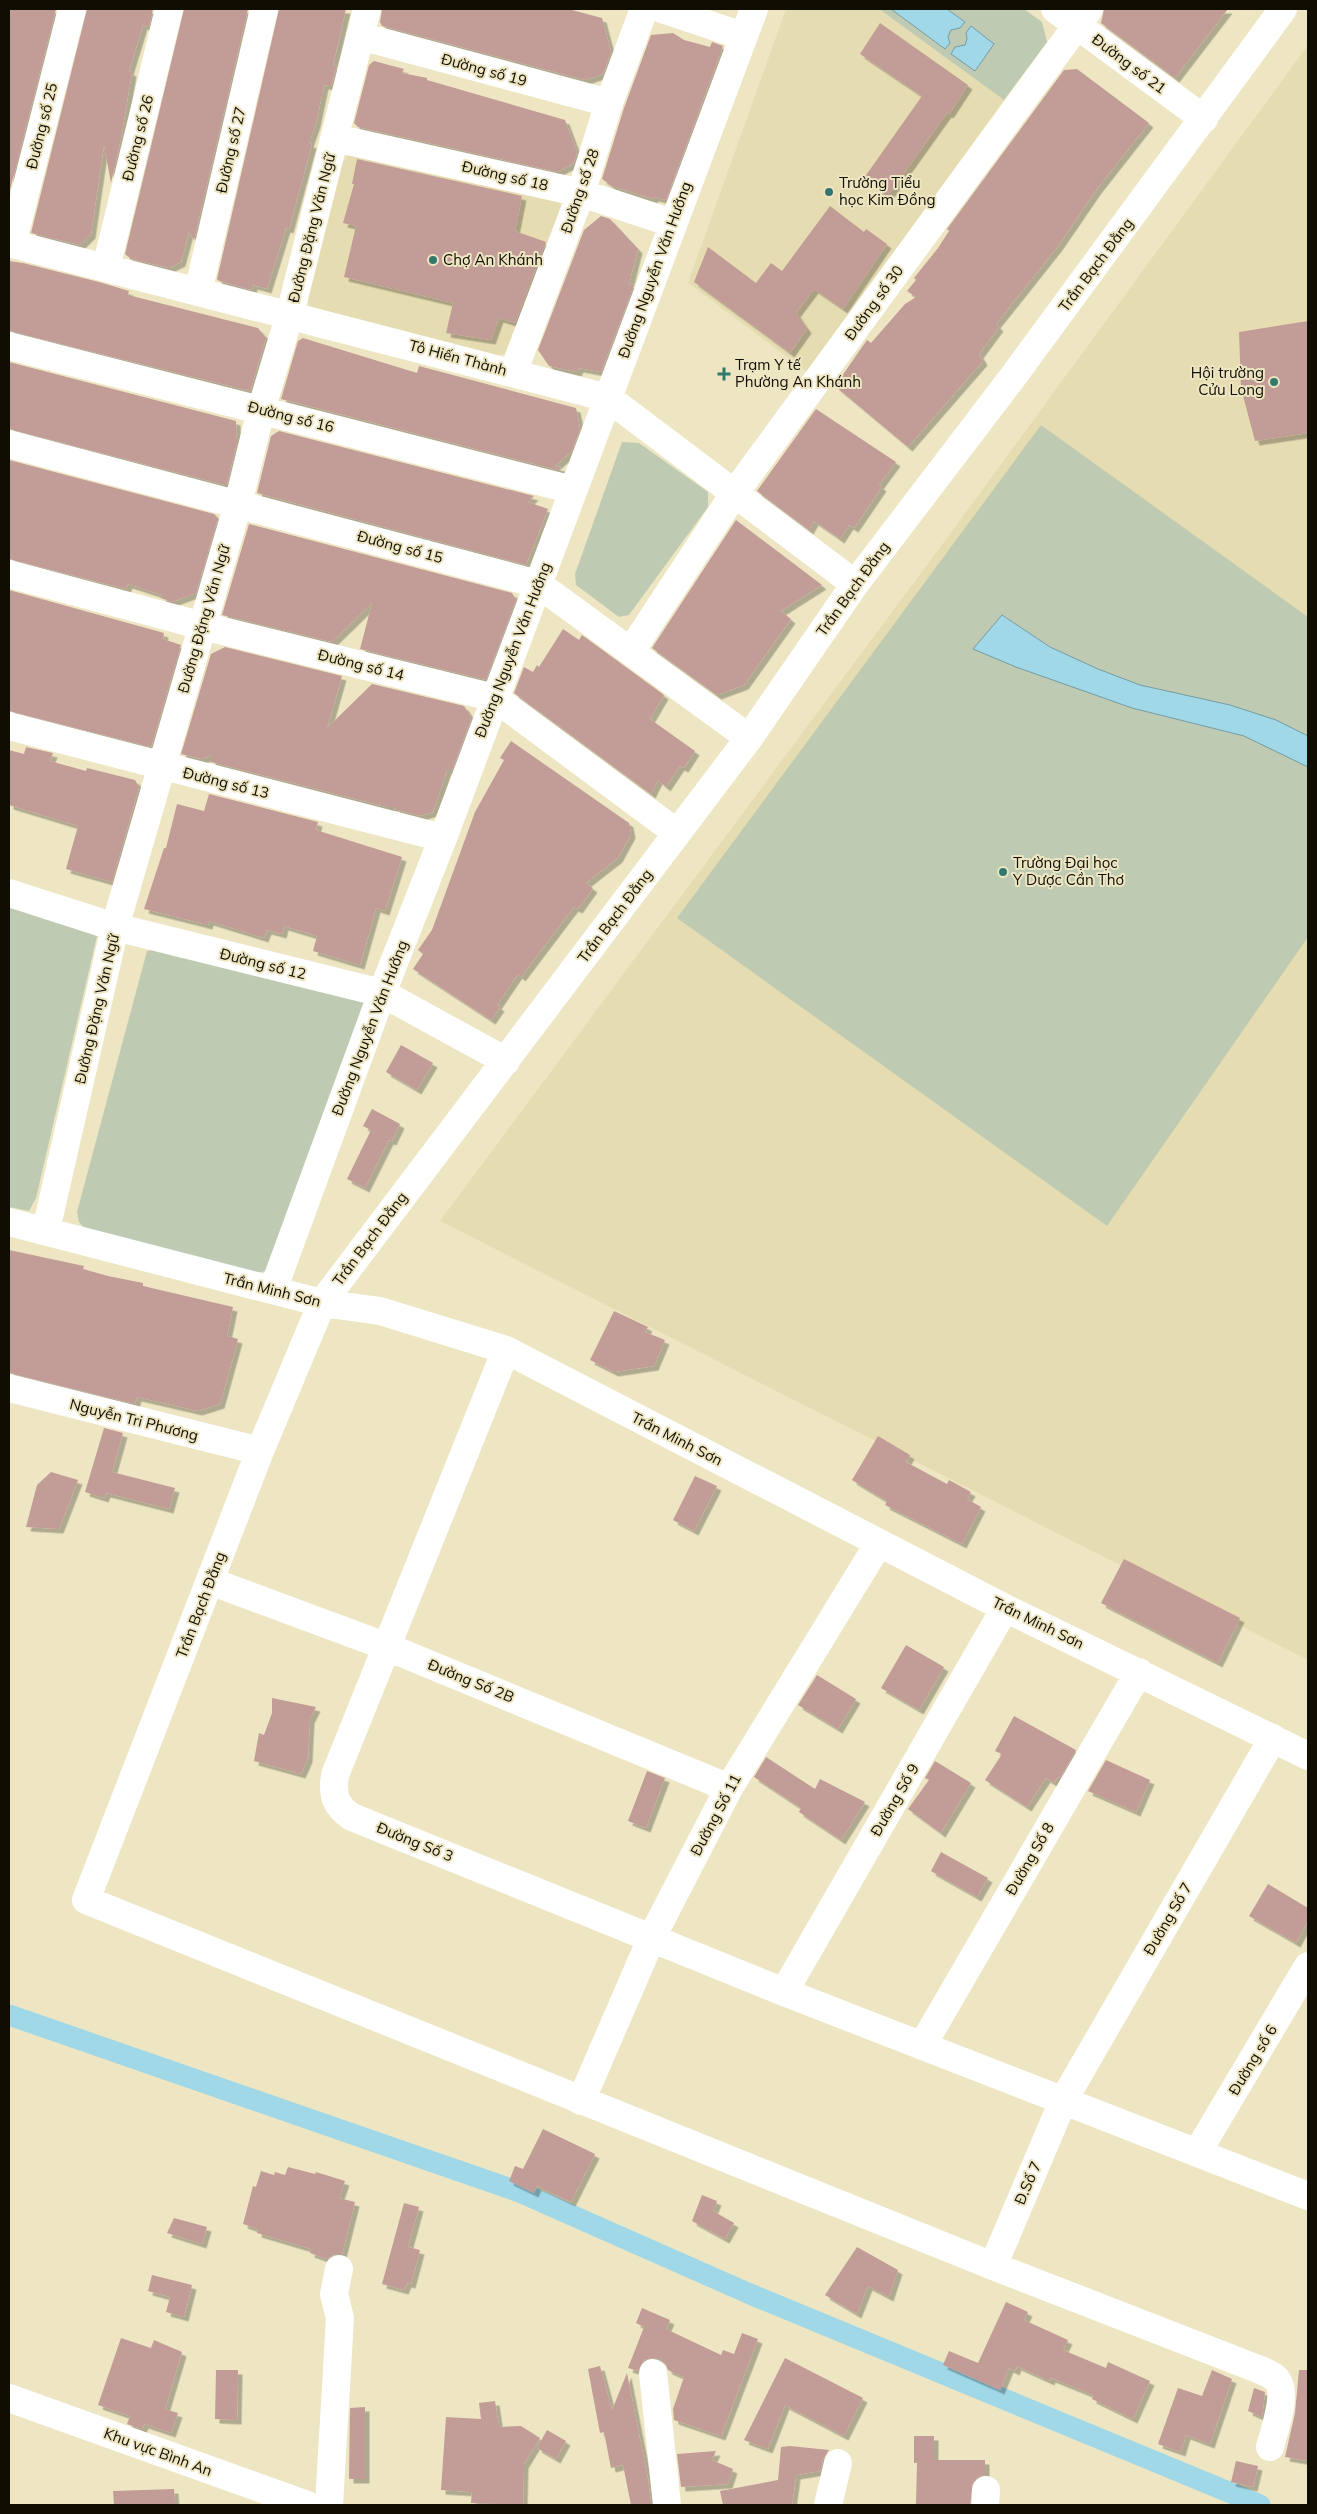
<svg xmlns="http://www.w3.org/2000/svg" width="1317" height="2514" viewBox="0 0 1317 2514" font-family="Mulish,sans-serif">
<defs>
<filter id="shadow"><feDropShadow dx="4.5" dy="4.5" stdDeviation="0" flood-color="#0004"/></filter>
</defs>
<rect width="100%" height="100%" fill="#eee6c3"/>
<path fill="#e6dcb1" d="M786,9H879L1004,100L807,372L688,283Z
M1308,45V1660L440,1221L958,523Z
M350,153L557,198L564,211L509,352L496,356L315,309L309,305L307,299L341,165Z"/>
<path fill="#becbb2" d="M879,9H1024L1042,22L1047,42L1004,100Z
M1041,425L1308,617V937L1107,1226L677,918Z
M622,442L639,443L708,492V507L629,615L619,617L576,585L575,574Z
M9,907L97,936L36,1198L29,1211L9,1207Z
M161,948L373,1004L266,1271L255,1273L87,1231L79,1222L77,1212L147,951Z"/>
<path fill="#a0d8e8" stroke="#759ba3" d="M891,9H947L965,22L960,28L951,30L948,37L950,43L945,49Z
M971,26L994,44L975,71L951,54L955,47L965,45L967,39L966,33Z
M1002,615L1050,647L1098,669L1140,685L1230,705L1276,720L1308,736V767L1244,736L1132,708L1016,667L973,649Z"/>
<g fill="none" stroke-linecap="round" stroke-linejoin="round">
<path stroke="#a0d8e8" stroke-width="21" d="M9,2015L517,2191L750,2294L1260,2505"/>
</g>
<path fill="#c29c96" filter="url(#shadow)" d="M9,9H56L9,194Z
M87,9H153L149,27L143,25L129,71L132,72L121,138L111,183L104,145L91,234L80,245L31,233Z
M184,9H248L194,240L189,232L181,262L169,268L131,259L125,254Z
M279,9H346L333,65L337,66L331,86L324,85L316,123L309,143L312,144L289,229L286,228L267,289L253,285L252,290L219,281L217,279Z
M382,9H568L602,18L611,52L603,74L585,80L382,26L380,22Z
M1104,9H1228L1175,78L1101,23Z
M880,23L968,85L949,114L947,113L887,197L864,178L922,96L860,54Z
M673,33L684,40L710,47L712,42L723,46L666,200L654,197L653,199L612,186L602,179L624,108L651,35Z
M374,61L404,69L402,73L427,78V80L565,120L577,152L574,163L557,172L358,127L354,123L369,65Z
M1077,69L1149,123L1097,189L1058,246L996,324L999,327L979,354L983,361L908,447L835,386L867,340L871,343L905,304L916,297L907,291L916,280L914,278L938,248L949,231L947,229L1064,70Z
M357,159L522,196L515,231L546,242L515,323L499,318L491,340L446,333L453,303L344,277L356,226L343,223L354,184H352Z
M830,206L864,232L866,229L887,244L843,309L814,289L796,313L807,329L790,353L694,282L708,247L756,283L771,263L782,271Z
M601,216L610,219L638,249L629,284L634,285L601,372L579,368L577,372L549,366L538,350L584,230Z
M9,261L23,263L99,282L129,291L128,295L258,328L266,338L250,391L9,331Z
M1308,321V433L1255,441L1241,388L1239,332Z
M303,338L417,373L419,366L576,408L580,429L571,452L555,466L561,467L558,470L281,399L298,341Z
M9,362L236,421L237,443L227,483L225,485L9,429Z
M816,409L896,462L879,485L882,487L854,528L849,525L840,539L814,521L809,530L757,491Z
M279,431L534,496L528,502L548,509L526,565L257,493L271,436Z
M9,460L214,514L218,518L196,593L172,602L161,598L162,595L128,584L126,589L9,559Z
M736,520L822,585L781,611L791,619L744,685L717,695L652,648Z
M249,524L512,593L516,600L486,680L360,649L372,603L332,642L222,615Z
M9,590L164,633L163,639L181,645L151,747L9,711Z
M563,629L579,640L582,635L664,695L650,719L695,751L684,768L680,766L666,787L658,780L651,794L514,693L524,667L533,672L537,665L539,667Z
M225,647L342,676L327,728L372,684L464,706L471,717L469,725L452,770H447L433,812L420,816L394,809L395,807H387L211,762V756L201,759L181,754L211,654Z
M511,741L629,823L631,834L618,858L586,883L593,888L578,909L574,907L521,977L518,974L497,1005L500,1007L491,1020L413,969L423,954L418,950L432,930L475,812L504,760L500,758Z
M26,747L53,753L50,761L86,771L87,768L135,780L139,787L112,882L66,869L78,826L9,805V750L24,754Z
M209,794L318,822L316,830L402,857L385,911L376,908L360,965L313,951L317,936L284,926L282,934L267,930L264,938L209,921L208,925L144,909L164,848H166L177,804L204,811Z
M401,1045L433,1063L417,1090L386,1072Z
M372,1109L400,1124L392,1141L389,1140L365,1188L347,1179L371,1130L363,1126Z
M9,1250L84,1266L83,1269L108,1276L143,1283V1286L233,1307L227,1336L238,1339L220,1404L198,1411L137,1397L135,1404L9,1373Z
M614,1311L648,1327L645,1332L665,1340L654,1366L614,1372L590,1360Z
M104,1428L123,1433L112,1472L175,1488L169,1509L106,1493L104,1498L85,1492Z
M878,1436L910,1455L906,1462L947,1484L949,1480L971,1492L967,1499L981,1507L962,1544L885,1505L887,1501L852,1480Z
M51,1472L78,1480L59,1529L26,1527L37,1485Z
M695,1476L717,1486L694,1531L673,1520Z
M1124,1559L1240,1618L1218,1663L1101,1603Z
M906,1645L944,1667L919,1710L881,1688Z
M817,1675L856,1699L838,1729L798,1705Z
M272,1698L316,1707L310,1719L308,1758L301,1774L254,1761L259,1733L264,1735L272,1713Z
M1014,1716L1076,1750L1060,1778L1058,1777L1054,1783L1046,1778L1027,1807L985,1780L1002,1754L995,1751Z
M766,1757L815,1789L820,1779L865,1802L841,1840L799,1812L801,1808L754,1777Z
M1106,1760L1150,1780L1136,1812L1088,1791Z
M935,1761L971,1783L941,1833L908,1809L929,1780L925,1778Z
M647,1771L665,1778L646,1828L628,1821Z
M941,1852L988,1878L977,1897L931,1871Z
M1268,1884L1308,1908V1921L1296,1943L1249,1916Z
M543,2129L595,2154L571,2202L537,2186L534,2193L509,2181L515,2166L523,2169Z
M288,2167L315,2174L316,2172L345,2181L339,2198L355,2202L342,2254H334L327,2259L310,2253L311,2249L257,2233L258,2229L243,2224L253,2186L256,2187L261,2171L274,2175L275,2172L285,2175Z
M702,2195L717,2201L713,2211L734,2223L725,2239L692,2221Z
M404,2203L419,2207L408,2247L420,2250L411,2284L407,2283L404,2290L382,2284Z
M174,2218L207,2227L202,2244L167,2233Z
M857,2247L898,2270L889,2297L868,2286L857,2314L825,2295Z
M152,2275L192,2285L184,2317L166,2312L170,2297L148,2291Z
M1006,2302L1028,2312L1024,2320L1068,2340L1063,2350L1106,2368L1108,2362L1150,2381L1133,2419L1092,2399L1093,2395L1051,2378L1050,2381L1017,2366L1015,2371L1009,2368L1000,2390L943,2365L949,2351L978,2363Z
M642,2308L670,2320L666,2329L721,2355L723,2350L734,2354L742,2333L758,2339L721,2436L674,2420L673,2409L684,2377L668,2370L665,2363L659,2359L651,2358L644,2360L638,2371L628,2368L644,2327L636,2323Z
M121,2338L151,2348L154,2340L182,2352L165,2409L178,2413L171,2433L144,2424L142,2429L127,2424L130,2416L98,2405Z
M785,2358L863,2398L844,2436L785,2405L768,2449L744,2440Z
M600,2366L612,2410L627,2373L648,2480V2478L651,2505H631L623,2465L611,2468L604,2432L600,2433L588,2369Z
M216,2370H238L237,2420L215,2419Z
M1212,2370L1232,2379L1210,2444L1186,2435L1181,2452L1158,2444L1178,2388L1202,2396Z
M1299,2370H1308V2461L1285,2457L1295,2413Z
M1254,2388L1265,2392L1262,2417L1248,2411Z
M495,2401L499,2427L521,2426L540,2438L524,2464L523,2505L471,2503L472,2492L441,2490L446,2417L481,2419L479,2403Z
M365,2407V2479H349L350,2408Z
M547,2430L566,2441L556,2459L537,2448Z
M914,2436H934V2460H985V2475L979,2476L973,2482L970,2505H916L917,2463H914Z
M790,2446L829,2450L823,2459L820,2471L796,2475L792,2505H723L720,2491L778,2480L781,2447Z
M716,2451L712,2460L733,2469L728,2484L681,2487L677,2454Z
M1236,2461L1258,2466L1253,2487L1231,2482Z
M174,2489L175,2505H114L113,2491Z"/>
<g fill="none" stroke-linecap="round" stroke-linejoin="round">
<path stroke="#fff" stroke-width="28" d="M662,9L743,36
M1055,9L1204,119
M360,36L609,103
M335,138L581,193L672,223
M9,243L608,398L855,584
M12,244L72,9
M106,268L169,9
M198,292L264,9
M9,346L573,490
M513,373L581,193L609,103L644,9
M9,444L538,584L749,738
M9,574L203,626L495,698L677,833
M631,651L734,494L1089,9
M9,726L443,838
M9,893L115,927L382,993L506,1061
M9,1222L322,1303L380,1311L506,1350L1005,1608L1308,1756
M46,1230L115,927L238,504L261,410L290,314L367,9
M273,1290L382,993L443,838L754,9
M506,1350L335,1775C332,1795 335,1806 352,1817L784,1992L1308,2196
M9,1388L260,1451
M210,1581L385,1646L729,1788
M784,1992L1005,1608
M922,2046L1139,1672
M581,2101L652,1937L729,1788L879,1543
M1197,2153L1308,1966
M993,2266L1063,2101L1273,1738
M653,2373L667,2505
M9,2398L307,2505
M1270,2447C1274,2431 1290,2389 1274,2377C1271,2375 1267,2373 1263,2371L993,2266L86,1900L260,1451L322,1303L749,738L855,584L1012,378L1283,9
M329,2505L340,2318L334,2294L339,2269
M828,2505L838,2463
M985,2505L986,2490"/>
</g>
<g fill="#32786e" stroke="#eee6c3" stroke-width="2">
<circle cx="829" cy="192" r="5"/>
<circle cx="433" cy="260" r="5"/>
<path d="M721.5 366.5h5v5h5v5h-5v5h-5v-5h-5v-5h5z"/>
<circle cx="1274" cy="382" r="5"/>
<circle cx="1003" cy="872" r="5"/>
</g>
<g text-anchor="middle" stroke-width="4" stroke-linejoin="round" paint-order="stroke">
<g font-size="15" fill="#100d03" stroke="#eee6c3">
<text transform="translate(1129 64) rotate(37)" y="5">Đường số 21</text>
<text transform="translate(484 70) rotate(15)" y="5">Đường số 19</text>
<text transform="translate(42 126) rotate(-76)" y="5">Đường số 25</text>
<text transform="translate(138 138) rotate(-76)" y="5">Đường số 26</text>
<text transform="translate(231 150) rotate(-77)" y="5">Đường số 27</text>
<text transform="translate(505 176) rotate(13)" y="5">Đường số 18</text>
<text transform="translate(580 191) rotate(-71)" y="5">Đường số 28</text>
<text transform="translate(312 228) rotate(-76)" y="5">Đường Đặng Văn Ngữ</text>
<text transform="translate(1096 265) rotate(-53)" y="5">Trần Bạch Đằng</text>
<text transform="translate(655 270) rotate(-70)" y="5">Đường Nguyễn Văn Hưởng</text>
<text transform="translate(874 303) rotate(-54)" y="5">Đường số 30</text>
<text transform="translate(458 358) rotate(15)" y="5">Tô Hiến Thành</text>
<text transform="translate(291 417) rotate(14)" y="5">Đường số 16</text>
<text transform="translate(400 547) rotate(15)" y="5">Đường số 15</text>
<text transform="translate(853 589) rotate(-54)" y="5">Trần Bạch Đằng</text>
<text transform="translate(204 619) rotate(-74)" y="5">Đường Đặng Văn Ngữ</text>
<text transform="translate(513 650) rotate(-69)" y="5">Đường Nguyễn Văn Hưởng</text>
<text transform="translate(361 665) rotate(14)" y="5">Đường số 14</text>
<text transform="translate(226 783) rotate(14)" y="5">Đường số 13</text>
<text transform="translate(615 916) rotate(-53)" y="5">Trần Bạch Đằng</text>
<text transform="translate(263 964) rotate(14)" y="5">Đường số 12</text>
<text transform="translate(97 1009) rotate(-77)" y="5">Đường Đặng Văn Ngữ</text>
<text transform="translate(370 1028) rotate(-69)" y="5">Đường Nguyễn Văn Hưởng</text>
<text transform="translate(370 1239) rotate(-53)" y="5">Trần Bạch Đằng</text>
<text transform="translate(272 1290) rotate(14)" y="5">Trần Minh Sơn</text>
<text transform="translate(134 1420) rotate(14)" y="5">Nguyễn Tri Phương</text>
<text transform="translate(677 1439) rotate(27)" y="5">Trần Minh Sơn</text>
<text transform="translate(201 1605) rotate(-69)" y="5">Trần Bạch Đằng</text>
<text transform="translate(1038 1623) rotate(26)" y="5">Trần Minh Sơn</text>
<text transform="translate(471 1681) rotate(22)" y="5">Đường Số 2B</text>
<text transform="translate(895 1800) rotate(-60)" y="5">Đường Số 9</text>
<text transform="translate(716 1815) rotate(-62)" y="5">Đường Số 11</text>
<text transform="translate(415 1842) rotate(22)" y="5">Đường Số 3</text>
<text transform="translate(1030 1859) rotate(-60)" y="5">Đường Số 8</text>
<text transform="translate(1168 1919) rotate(-60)" y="5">Đường Số 7</text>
<text transform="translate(1253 2060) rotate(-59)" y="5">Đường số 6</text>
<text transform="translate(1028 2183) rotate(-67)" y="5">Đ.Số 7</text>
<text transform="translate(158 2452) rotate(20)" y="5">Khu vực Bình An</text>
</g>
<g font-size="15" fill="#100d03" stroke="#eee6c3" text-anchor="start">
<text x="839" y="188">Trường Tiểu<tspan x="839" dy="17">học Kim Đồng</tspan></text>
<text x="443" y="265">Chợ An Khánh</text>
<text x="735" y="370">Trạm Y tế<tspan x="735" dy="17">Phường An Khánh</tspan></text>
<text x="1264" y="378" text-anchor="end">Hội trường<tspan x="1264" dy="17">Cửu Long</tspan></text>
<text x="1013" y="868">Trường Đại học<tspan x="1013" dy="17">Y Dược Cần Thơ</tspan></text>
</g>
</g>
<rect width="1317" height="2514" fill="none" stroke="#100d03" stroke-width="20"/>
</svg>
